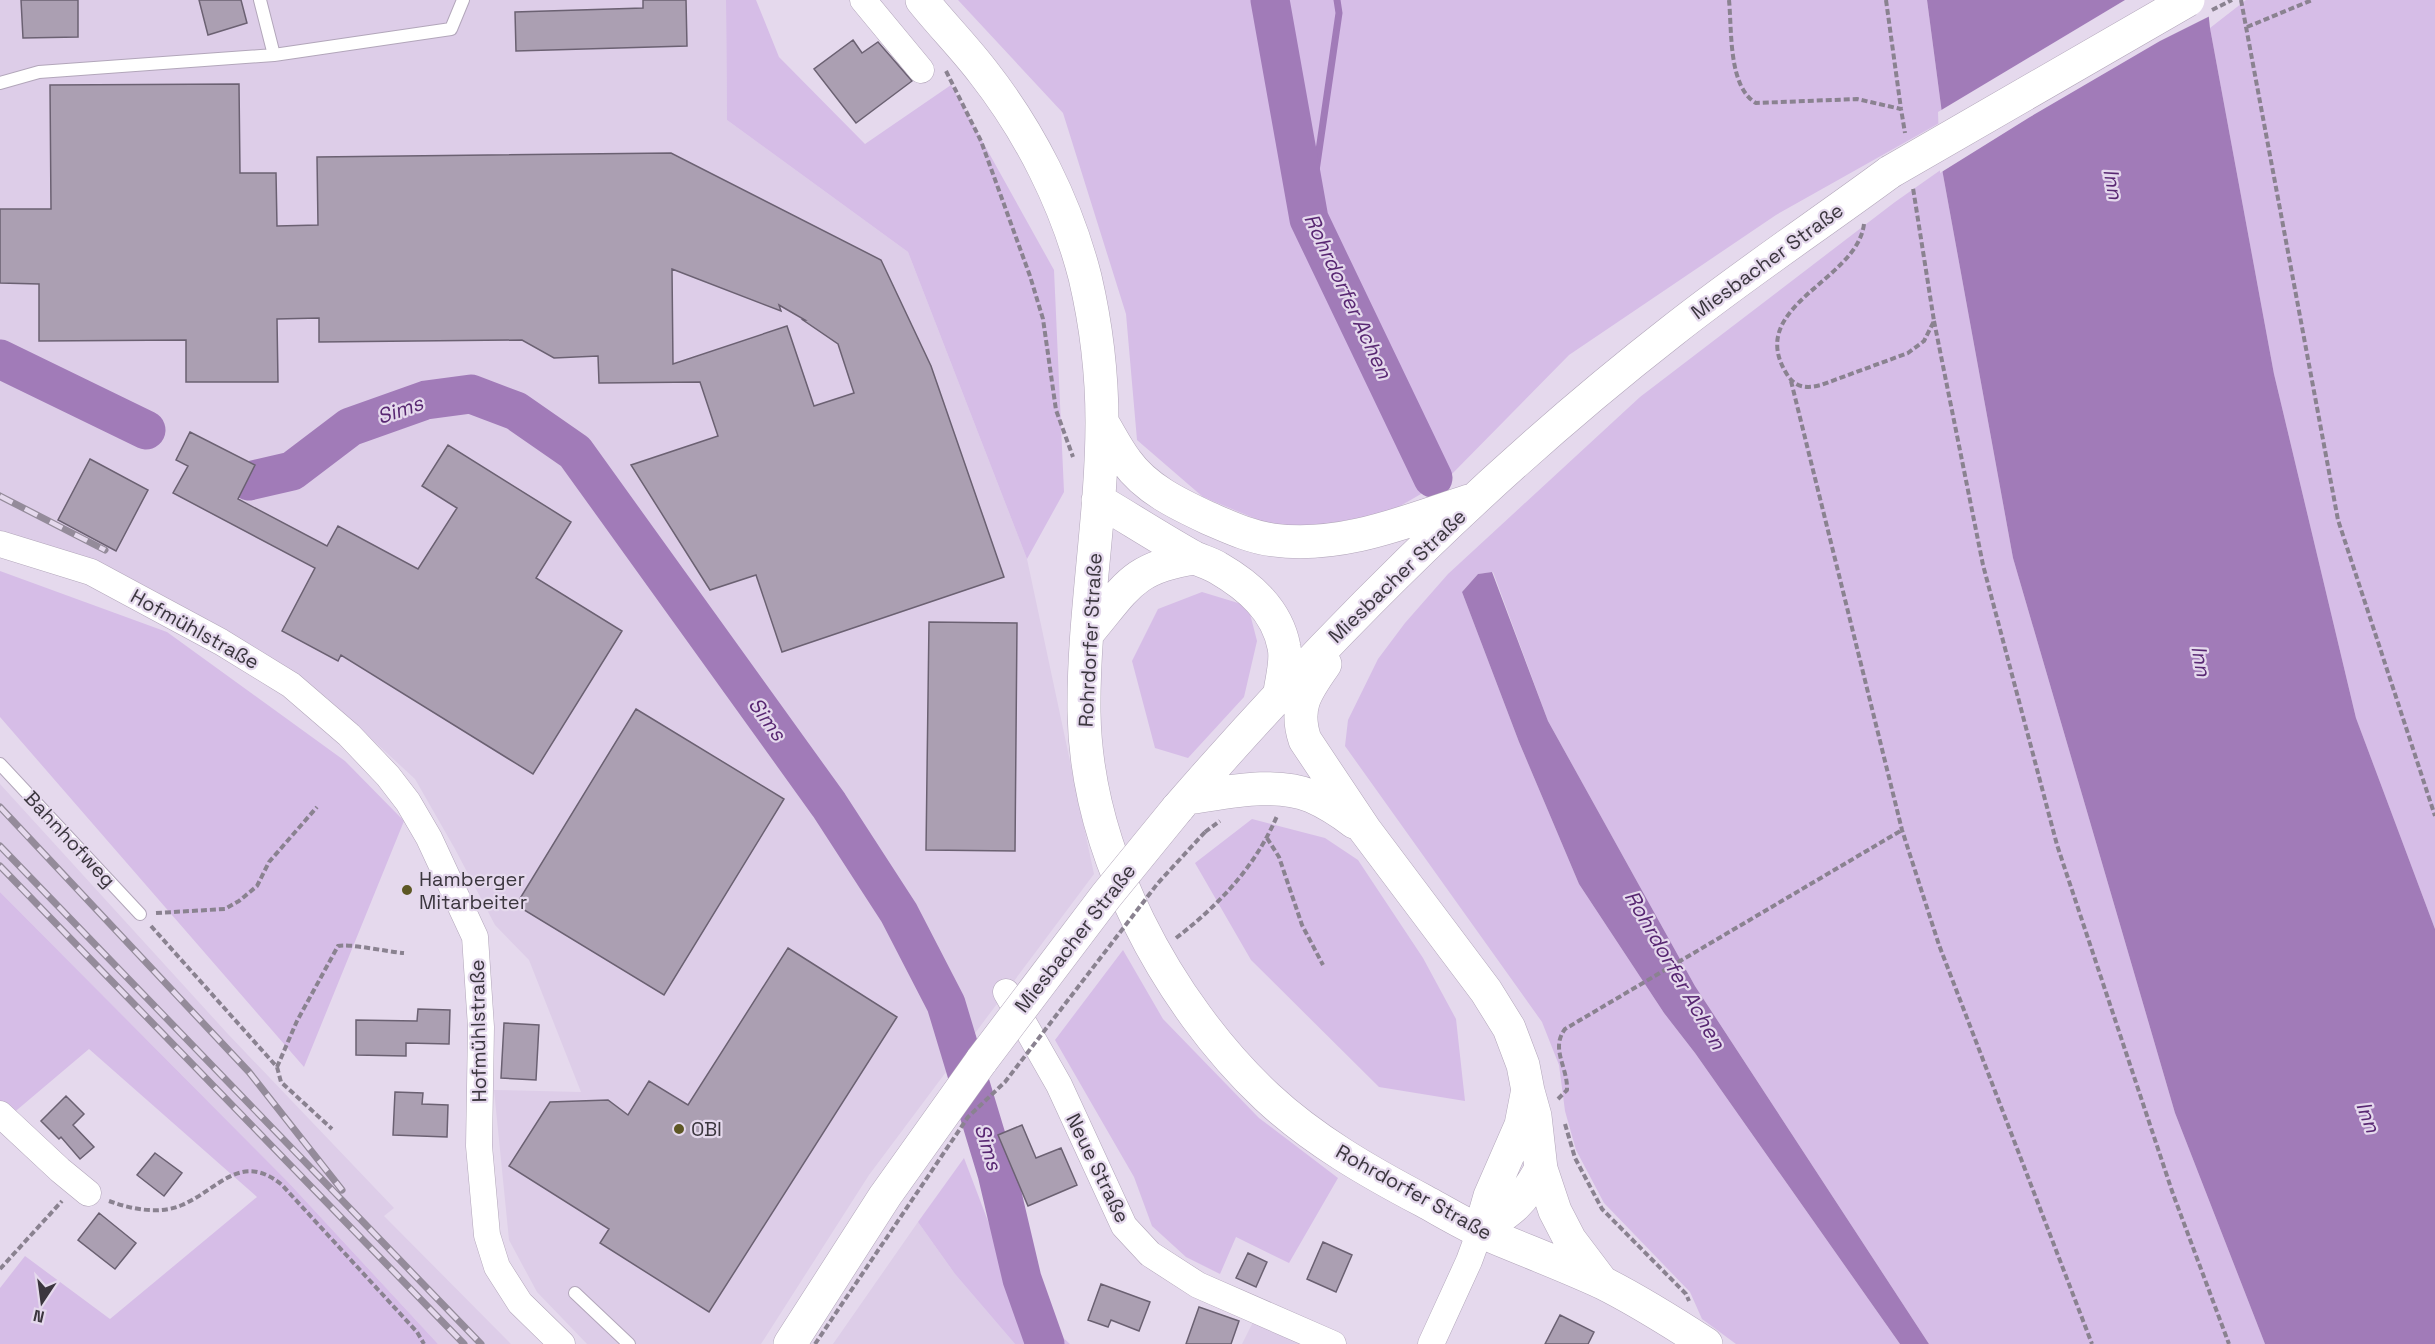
<svg xmlns="http://www.w3.org/2000/svg" width="2435" height="1344" viewBox="0 0 2435 1344" font-family="'Space Grotesk',sans-serif">
<rect width="100%" height="100%" fill="#e5d9ed"/>
<path fill="#ddcde8" d="M0,0H726L727,120L908,252L1027,559L1094,874L869,1175L761,1344H587L537,1292L509,1240L494,1090L581,1092L529,960L495,925L455,849L415,779L326,697L287,668L0,533Z
M0,784L227,1033L394,1208L384,1216L511,1344H438L289,1183L0,892Z
M918,1222L955,1274L1015,1344H833Z
M1255,1318L1315,1344H1242Z"/>
<path fill="#d6bde7" d="M726,0H756L779,57L865,144L951,85L1054,270L1064,492L1027,559L908,252L727,120Z
M958,0H1927L1943,121L1776,215L1569,355L1447,479L1388,513L1285,531L1203,497L1137,440L1126,314L1063,113Z
M2246,0H2435V929L2356,718L2274,374L2210,28Z
M1942,169L2013,558L2175,1113L2265,1344H1929L1695,986L1548,721L1493,572L1478,574L1462,592L1519,742L1579,884L1664,1013L1695,1053L1900,1344H1736L1702,1319L1690,1292L1604,1203L1576,1150L1565,1111L1559,1065L1542,1022L1345,746L1348,720L1378,659L1405,623L1448,574L1640,397L1895,202Z
M0,571L167,632L345,761L404,821L304,1067L0,717Z
M1202,592L1248,606L1257,641L1244,697L1188,758L1155,748L1132,661L1158,609Z
M1252,819L1325,838L1358,860L1423,958L1456,1019L1465,1101L1379,1087L1251,960L1195,863Z
M0,892L289,1183L438,1344H0V1288L25,1256L110,1319L257,1197L89,1049L11,1115L0,1104Z
M1123,950L1163,1019L1259,1118L1338,1178L1289,1263L1236,1237L1220,1274L1186,1257L1152,1226L1134,1177L1055,1040Z
M964,1158L1016,1295L1070,1344H1015L955,1274L918,1222Z"/>
<path fill="#a17bb8" d="M1927,0H2207L2210,28L2274,374L2356,718L2435,929V1344H2265L2175,1113L2013,558L1942,169L1943,121Z
M1492,572L1548,721L1695,986L1929,1344H1900L1695,1053L1664,1013L1579,884L1519,742L1462,592L1478,574Z"/>
<path fill="#e5d9ed" d="M2125,0H2210L2212,15L2160,41L2030,117L1940,173L1938,112Z"/>
<g fill="none" stroke-linecap="round" stroke-linejoin="round">
<path stroke="#a17bb8" stroke-width="7" d="M1309,219L1339,13L1337,0"/>
<path stroke="#a17bb8" stroke-width="39" d="M1270,0L1309,219L1433,478
M0,359L146,430
M249,481L292,471L350,427L426,400L471,394L516,411L575,452L829,805L899,913L946,1004L997,1173L1022,1279L1045,1344"/>
</g>
<path fill="#ab9fb2" stroke="#6b6172" stroke-width="1.5" fill-rule="evenodd" d="M21,0H78V37L23,38Z
M199,0H241L247,23L208,35Z
M643,0H686L687,46L516,51L515,12L643,8Z
M853,40L862,53L878,42L912,81L856,123L814,69Z
M239,84L240,173H276L277,226L318,225L317,157L671,153L881,260L931,366L1004,577L782,652L756,575L710,590L631,465L718,436L700,382L599,383L598,356L554,358L522,340L319,342V318L277,319L278,382H186V340L39,341V284L0,283V209H51L50,85ZM672,269L781,311L779,305L805,320H803L838,344L854,393L814,406L787,326L673,364Z
M190,432L255,465L238,499L327,546L338,526L418,569L457,508L422,486L448,445L571,522L536,578L622,631L533,774L341,655L338,661L282,631L315,568L173,493L188,466L176,460Z
M90,459L148,490L116,551L58,520Z
M929,622L1017,623L1015,851L926,850Z
M636,709L784,799L664,995L516,905Z
M788,948L897,1017L709,1312L600,1243L609,1229L509,1166L550,1102L608,1100L628,1115L649,1081L688,1105Z
M418,1009L450,1010L449,1044L406,1043V1056L356,1055V1020L417,1021Z
M504,1023L539,1025L536,1080L501,1078Z
M395,1092L423,1093L422,1104L448,1105L447,1137L393,1135Z
M66,1096L84,1114L73,1125L94,1147L80,1159L61,1137L59,1139L41,1121Z
M1022,1125L1036,1158L1061,1148L1077,1185L1028,1206L998,1135Z
M155,1153L182,1173L164,1196L137,1175Z
M99,1213L136,1243L115,1269L78,1240Z
M1323,1242L1352,1255L1336,1292L1307,1279Z
M1248,1253L1267,1262L1256,1287L1236,1278Z
M1101,1284L1150,1302L1139,1331L1111,1320L1108,1327L1088,1320Z
M1199,1307L1239,1321L1231,1344H1186Z
M1560,1315L1594,1332L1588,1344H1545Z"/>
<g fill="none" stroke-linecap="round" stroke-linejoin="round">
<g stroke="#b2a6ba" stroke-width="14">
<path id="lane" d="M260,0L274,55
M0,83L39,72L274,55L451,29L463,0
M0,764L140,914
M575,1293L629,1344"/>
</g>
<g stroke="#b2a6ba" stroke-width="27">
<path id="street" d="M863,0L921,70
M0,544L91,572L221,642L291,685L349,735L388,776L408,802L429,838L475,937L481,1027L479,1146L487,1235L497,1267L520,1303L562,1344
M1006,992L1059,1085L1124,1226L1150,1254L1198,1285L1333,1344
M0,1114L60,1170L88,1193
M1431,1344L1469,1261L1480,1231"/>
</g>
<g stroke="#b2a6ba" stroke-width="34">
<path id="secondary" d="M922,0C941,24 964,47 983,72C1030,132 1066,203 1085,277C1096,324 1102,374 1102,422C1102,519 1083,615 1084,712C1086,852 1167,1003 1267,1097C1313,1140 1369,1172 1424,1201C1444,1212 1464,1224 1484,1233C1524,1250 1564,1265 1603,1283C1639,1301 1672,1322 1706,1344
M1102,422C1110,435 1117,449 1126,461C1146,489 1178,504 1208,518C1229,527 1250,537 1273,540C1341,549 1405,522 1469,501
M1098,500C1130,519 1161,539 1193,557C1201,561 1210,563 1218,568C1249,586 1277,610 1284,647C1287,661 1282,678 1280,692
M1087,634C1126,588 1132,567 1195,558
M1325,664C1306,691 1294,707 1305,740L1365,830L1486,991L1509,1028L1523,1065L1528,1091L1535,1116L1541,1169L1555,1211L1570,1240L1601,1281
M1187,798C1225,793 1274,781 1311,796C1327,803 1341,812 1354,822
M1177,809C1327,636 1491,472 1672,331C1743,275 1818,225 1890,172
M1480,1231L1490,1196L1521,1125L1527,1094
M1480,1231C1513,1209 1521,1204 1541,1169
M790,1344L885,1196L982,1060"/>
</g>
<path stroke="#8a8290" stroke-width="4" stroke-dasharray="6 3" stroke-linecap="butt" d="M1729,0C1732,30 1728,87 1756,103L1857,99L1901,109L1905,133
M1886,0L1901,109
M2241,0L2338,520L2435,816
M2247,27L2312,0
M946,71L981,141L1030,276L1043,319L1056,410L1073,457
M1864,224C1857,282 1742,306 1788,376C1797,389 1809,388 1821,385L1908,353L1924,341L1934,321L1913,188
M1934,321L1983,565L2057,845L2173,1194L2229,1344
M1791,381L1902,830L1939,945L2092,1344
M1205,832L1220,821
M1267,838L1279,857L1302,925L1323,965
M156,913L225,909L239,901L257,886L269,862L317,807
M151,926L277,1067L297,1021L338,946C348,943 388,952 404,953
M1176,938C1219,905 1255,867 1277,816
M277,1067L281,1082L332,1129
M1558,1099L1567,1090C1568,1067 1550,1049 1565,1029L1902,830
M1565,1124L1575,1158L1602,1209L1686,1294L1689,1301
M109,1201C131,1209 159,1215 182,1205C219,1189 241,1151 282,1185L417,1332L424,1344
M0,1269L62,1201"/>
<use href="#lane" stroke="#fff" stroke-width="12"/>
<use href="#street" stroke="#fff" stroke-width="26"/>
<use href="#secondary" stroke="#fff" stroke-width="33"/>
<g stroke="#948b9a" stroke-width="7">
<path id="rail" d="M0,496L105,550
M0,807L249,1072L342,1190
M0,846L481,1344
M0,866L464,1344"/>
</g>
<use href="#rail" stroke="#e5d9ed" stroke-width="4.5" stroke-dasharray="14" stroke-linecap="butt"/>
<g stroke="#b2a6ba" stroke-width="34" stroke-linecap="butt">
<path id="secondary-bridge" d="M1890,172L2188,0
M982,1060L1106,896L1177,809"/>
</g>
<path stroke="#8a8290" stroke-width="4" stroke-dasharray="6 3" stroke-linecap="butt" d="M2212,10L2232,0
M815,1344L968,1117L1005,1082L1158,883L1205,832"/>
<use href="#secondary-bridge" stroke="#fff" stroke-width="33"/>
</g>
<g fill="#5d5724" stroke="#e5d9ed" stroke-width="2">
<circle cx="407" cy="890" r="6"/>
<circle cx="679" cy="1129" r="6"/>
</g>
<g text-anchor="middle" stroke-width="4.5" stroke-linejoin="round" paint-order="stroke">
<g font-size="20" fill="#3b363e" stroke="#e5d9ed">
<text transform="translate(1767 261) rotate(-36)" y="7">Miesbacher Straße</text>
<text transform="translate(1397 576) rotate(-44)" y="7">Miesbacher Straße</text>
<text transform="translate(195 629) rotate(29)" y="7">Hofmühlstraße</text>
<text transform="translate(1090 640) rotate(-87)" y="7">Rohrdorfer Straße</text>
<text transform="translate(70 839) rotate(47)" y="7">Bahnhofweg</text>
<text transform="translate(1075 938) rotate(-52)" y="7">Miesbacher Straße</text>
<text transform="translate(478 1031) rotate(-91)" y="7">Hofmühlstraße</text>
<text transform="translate(1098 1168) rotate(64)" y="7">Neue Straße</text>
<text transform="translate(1414 1192) rotate(29)" y="7">Rohrdorfer Straße</text>
</g>
<g font-size="20" fill="#3b363e" stroke="#e5d9ed" text-anchor="start">
<text x="419" y="886">Hamberger<tspan x="419" dy="23">Mitarbeiter</tspan></text>
<text x="691" y="1136">OBI</text>
</g>
<g font-size="21" font-style="italic" fill="#582772" stroke="#e5d9ed">
<text transform="translate(2113 184) rotate(79)" y="7">Inn</text>
<text transform="translate(1348 296) rotate(65)" y="7">Rohrdorfer Achen</text>
<text transform="translate(400 410) rotate(-19)" y="7">Sims</text>
<text transform="translate(2201 661) rotate(79)" y="7">Inn</text>
<text transform="translate(767 719) rotate(54)" y="7">Sims</text>
<text transform="translate(1675 970) rotate(60)" y="7">Rohrdorfer Achen</text>
<text transform="translate(2368 1117) rotate(69)" y="7">Inn</text>
<text transform="translate(988 1147) rotate(73)" y="7">Sims</text>
</g>
</g>
<g transform="translate(42 1302) rotate(193)" stroke="#e5d9ed" stroke-width="4.5" paint-order="stroke">
<path d="M0-4.5L10 22L0 15L-10 22Z" fill="#3b363e"/>
<text y="-9" font-size="16" font-weight="bold" text-anchor="middle" fill="#3b363e">N</text>
</g>
</svg>
